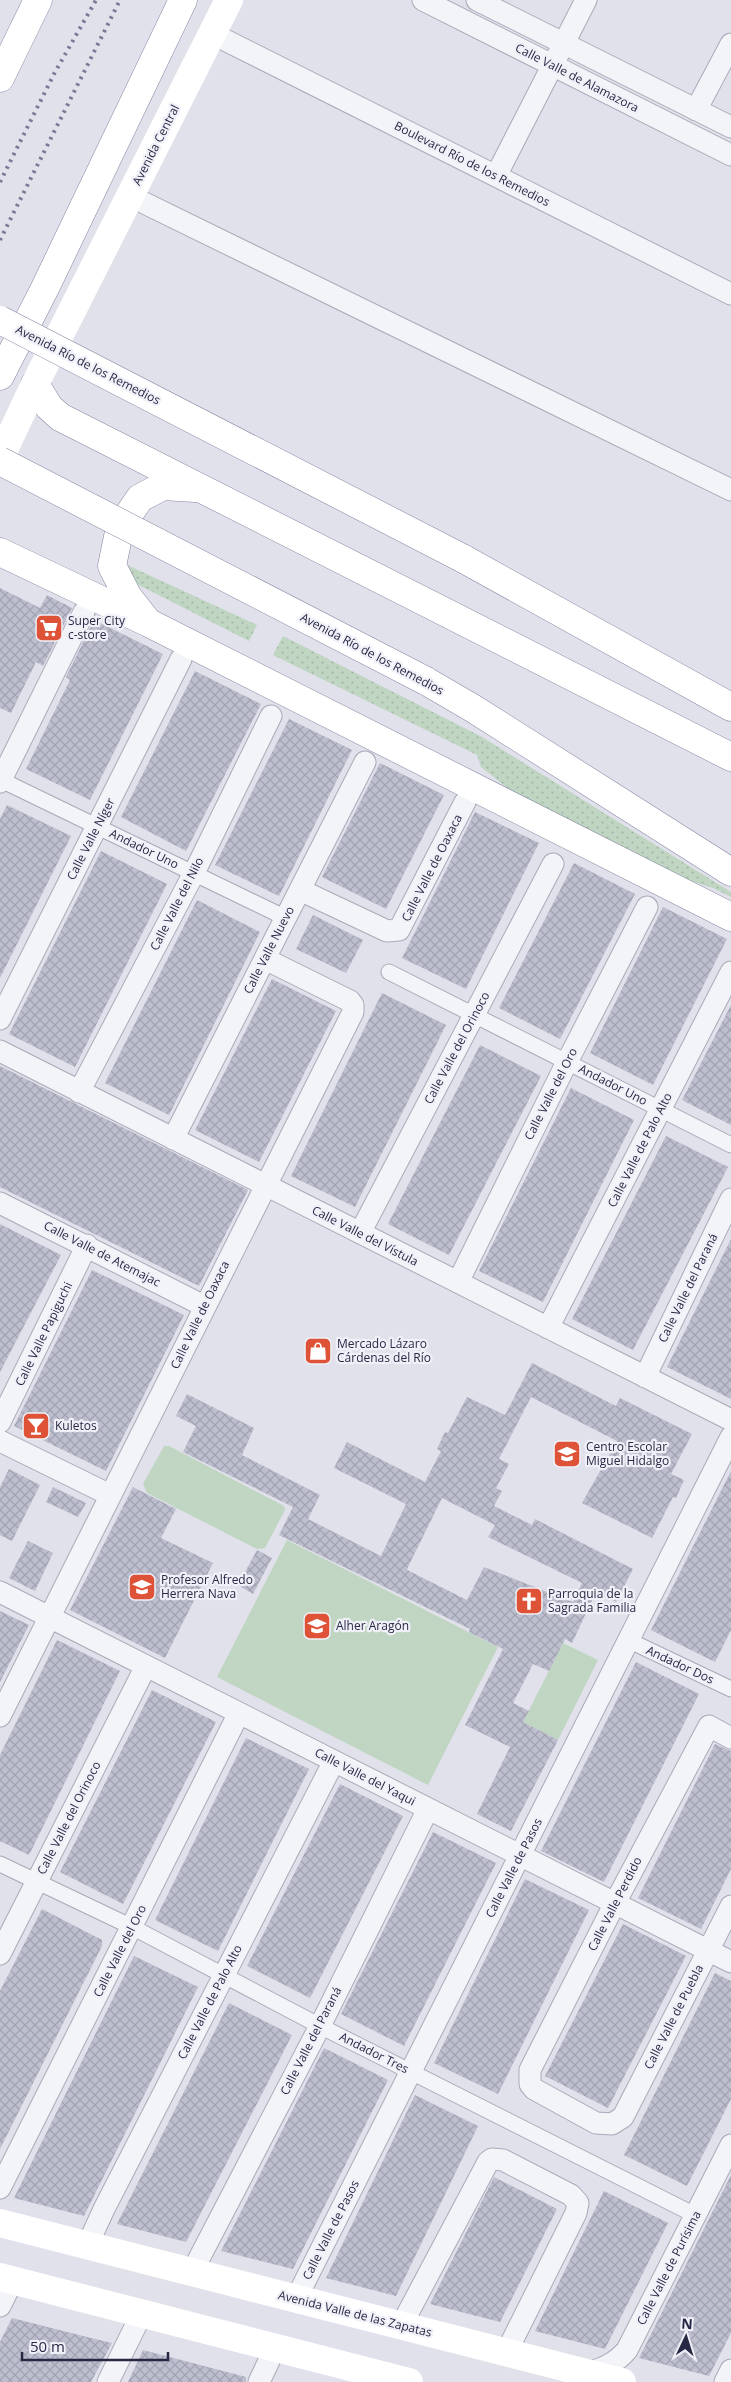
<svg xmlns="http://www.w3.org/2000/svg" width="731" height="2382" viewBox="0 0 731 2382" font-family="'Open Sans',sans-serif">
<defs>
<pattern id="grass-dots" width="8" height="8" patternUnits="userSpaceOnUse" patternTransform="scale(1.25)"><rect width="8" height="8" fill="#c0d6c2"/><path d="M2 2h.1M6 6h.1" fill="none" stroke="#a5b8a8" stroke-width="1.8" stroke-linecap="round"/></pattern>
<pattern id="building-cross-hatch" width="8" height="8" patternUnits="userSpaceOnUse" patternTransform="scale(1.25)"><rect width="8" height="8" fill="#bdbece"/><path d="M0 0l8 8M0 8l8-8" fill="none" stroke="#a2a3b2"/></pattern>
</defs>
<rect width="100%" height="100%" fill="#e0e1eb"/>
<path fill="url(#grass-dots)" d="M125,564L257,625L249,641L125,578Z
M283,636L482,737L731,892V897L713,888L687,880L524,801L481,767L477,755L273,655Z"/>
<path fill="#c0d6c2" d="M164,1446H169L284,1506L285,1510L265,1548L257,1549L147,1493L143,1484Z
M287,1540L498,1647L428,1785L217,1677Z
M563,1643L598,1660L558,1740L523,1722Z"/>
<path fill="url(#building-cross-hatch)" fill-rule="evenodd" d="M0,588L40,608L47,595L72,608L43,666L36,662L11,713L0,708Z
M94,620L163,654L90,800L26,769L70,680L66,677Z
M195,671L261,704L186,851L121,817Z
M289,719L352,750L279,896L215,865Z
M380,763L444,795L386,909L322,877Z
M7,805L71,836L0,978V819Z
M475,812L539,843L466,989L402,958Z
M101,851L167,884L75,1067L9,1034Z
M574,863L635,894L560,1039L499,1008Z
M197,900L260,932L169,1115L105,1083Z
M663,907L727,939L653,1085L590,1053Z
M313,915L363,940L346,973L296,949Z
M272,979L336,1011L259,1162L195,1130Z
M382,993L446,1025L355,1207L291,1176Z
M731,1005V1125L682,1100Z
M480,1045L541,1076L449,1255L388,1224Z
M0,1066L248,1190L199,1286L0,1187Z
M571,1088L634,1120L543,1302L479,1271Z
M666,1136L728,1167L633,1350L572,1319Z
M0,1224L61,1255L0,1372Z
M731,1239V1399L667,1367Z
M92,1270L184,1315L106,1471L14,1426Z
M532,1363L616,1406L620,1398L692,1434L671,1474L684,1480L676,1498L673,1497L652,1538L582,1503L617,1441L531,1397L499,1459L509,1464L496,1488L502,1491L494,1506L532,1525L535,1519L633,1569L616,1602L596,1592L572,1643L565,1639L549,1671L533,1664L513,1703L529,1711L523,1722L558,1740L511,1831L477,1814L510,1747L465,1725L503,1649L469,1632L470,1629L279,1535L293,1507L183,1452L196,1426L176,1416L187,1394L254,1428L242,1455L320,1495L308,1519L381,1556L406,1504L334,1468L347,1442L425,1482L441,1451L437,1449L445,1432L448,1433L467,1397L505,1415ZM442,1498L495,1525L488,1537L582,1583L573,1602L484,1567L467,1600L409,1571L407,1569Z
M9,1469L40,1485L12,1541L0,1535V1487Z
M731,1471V1630L715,1662L651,1630Z
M53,1487L86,1503L78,1517L46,1502Z
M133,1487L176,1509L161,1538L213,1563L165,1658L70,1610Z
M28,1541L53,1553L35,1591L9,1578Z
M257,1550L272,1558L253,1594L238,1585Z
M0,1611L29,1625L0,1682Z
M57,1640L120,1671L29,1855L0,1841V1755Z
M636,1662L699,1694L604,1882L541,1851Z
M152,1690L216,1722L123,1904L60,1872Z
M246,1738L309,1769L218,1951L155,1920Z
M715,1744L731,1751V1869L701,1929L638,1898Z
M340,1784L403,1816L310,1998L247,1966Z
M433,1832L496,1863L404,2046L341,2014Z
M525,1879L589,1910L498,2094L434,2063Z
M42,1909L102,1940V1946L0,2149V1991Z
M623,1924L686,1956L608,2108L545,2076Z
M134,1956L198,1987L84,2216L14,2198Z
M715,1973L731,1981V2099L687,2186L624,2155Z
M229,2003L292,2035L264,2090L186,2242L117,2224Z
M324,2048L388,2080L310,2235L293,2269L221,2251Z
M415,2095L478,2126L451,2182L396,2296L326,2278Z
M731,2175V2333L709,2376L639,2358Z
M494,2177L557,2209L500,2322L430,2304Z
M604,2191L668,2223L605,2349L535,2331Z
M12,2318L87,2337L112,2343L91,2382H0V2342Z
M143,2350L246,2377V2382H128Z"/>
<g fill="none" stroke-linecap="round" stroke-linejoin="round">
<g stroke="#a8aab9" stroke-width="17">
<path id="pedestrian" d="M1,780L286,918
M389,972L731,1145
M628,1640L731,1689
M0,1864L132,1927L320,2026L695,2215"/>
</g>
<g stroke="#a8aab9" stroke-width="23">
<path id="minor" d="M423,0L731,155
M477,0L731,127
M213,34L731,294
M696,110L731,44
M496,176L586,0
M130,196L731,490
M0,782L84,612
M300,890L387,931L399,930L465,802
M0,1019L181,659
M0,1051L731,1420
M79,1092L194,873L271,716
M173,1139L365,762
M0,1203L204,1306
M360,1233L553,864
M458,1282L567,1062L647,907
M548,1328L731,972
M645,1377L731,1199
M0,1422L87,1245
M0,1441L110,1495
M0,1592L731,1962
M0,1716L353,1012V1005L350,1001L265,959
M731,1738L709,1726L615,1903L530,2070V2084L534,2089L596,2123L612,2124L623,2117L731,1906
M0,1954L146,1666
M0,2188L239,1713
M88,2244L104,2209L334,1761
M192,2272L320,2026L428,1809
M296,2299L731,1437
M0,2306L13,2280
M401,2326L488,2162L492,2159L503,2160L571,2195L578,2203L576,2213L506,2353
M588,2373C604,2368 616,2363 627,2350L731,2145
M108,2382L142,2313
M259,2382L275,2348
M725,2382L731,2370"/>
</g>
<g stroke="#8688a3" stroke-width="29">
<path id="trunk" d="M35,384L49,407L60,417L731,757
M0,552L149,623L731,917
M462,558L731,707
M146,620L128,597L112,566L120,527L140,498L163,486L195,488
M426,681L474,709L731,872"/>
</g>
<g stroke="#8688a3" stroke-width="29">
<path id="motorway" d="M0,78L38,0
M0,376L45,288L183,0"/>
</g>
<use href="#pedestrian" stroke="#f3f4f8" stroke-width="15"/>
<use href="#minor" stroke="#f3f4f8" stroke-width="21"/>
<path stroke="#fff" stroke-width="28" d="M0,458L35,384L229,0
M0,2223L622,2382
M0,2277L409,2382"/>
<use href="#trunk" stroke="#fff" stroke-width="28"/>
<use href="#motorway" stroke="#fff" stroke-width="28"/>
<path stroke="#787a96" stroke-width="4" stroke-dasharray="2.5 5" stroke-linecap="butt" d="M0,182L54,74L96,0
M0,240L120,0"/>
<g stroke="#8688a3" stroke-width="29" stroke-linecap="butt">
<path id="trunk-bridge" d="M0,320L462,558
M0,461L426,681"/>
</g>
<use href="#trunk-bridge" stroke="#fff" stroke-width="28"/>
</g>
<defs>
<g id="supermarket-square" transform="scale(1.4375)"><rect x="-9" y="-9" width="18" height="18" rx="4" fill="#de5237" stroke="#f0f1f8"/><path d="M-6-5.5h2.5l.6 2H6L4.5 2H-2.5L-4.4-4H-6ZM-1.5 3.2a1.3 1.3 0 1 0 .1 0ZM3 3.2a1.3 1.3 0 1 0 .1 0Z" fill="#fff"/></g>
<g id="shop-square" transform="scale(1.4375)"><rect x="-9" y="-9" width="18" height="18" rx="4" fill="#de5237" stroke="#f0f1f8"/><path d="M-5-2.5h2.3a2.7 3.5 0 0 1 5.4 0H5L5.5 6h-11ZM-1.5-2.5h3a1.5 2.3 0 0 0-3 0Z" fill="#fff"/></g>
<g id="bar-square" transform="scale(1.4375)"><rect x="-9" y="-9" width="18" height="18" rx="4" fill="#de5237" stroke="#f0f1f8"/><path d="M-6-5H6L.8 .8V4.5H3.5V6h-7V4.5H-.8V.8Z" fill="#fff"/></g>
<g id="school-square" transform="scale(1.4375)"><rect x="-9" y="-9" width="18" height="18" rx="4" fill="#de5237" stroke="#f0f1f8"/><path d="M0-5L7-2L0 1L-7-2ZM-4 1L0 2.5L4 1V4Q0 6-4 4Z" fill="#fff"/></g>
<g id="church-square" transform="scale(1.4375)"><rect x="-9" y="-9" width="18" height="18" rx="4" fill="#de5237" stroke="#f0f1f8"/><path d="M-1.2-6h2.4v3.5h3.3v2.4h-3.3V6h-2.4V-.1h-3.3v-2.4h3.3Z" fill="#fff"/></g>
</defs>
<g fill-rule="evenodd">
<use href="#supermarket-square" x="49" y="628"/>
<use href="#shop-square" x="318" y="1351"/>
<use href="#bar-square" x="36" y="1426"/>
<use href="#school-square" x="567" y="1454"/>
<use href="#school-square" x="142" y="1587"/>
<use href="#church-square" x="529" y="1601"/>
<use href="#school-square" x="317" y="1626"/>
</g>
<g text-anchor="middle" stroke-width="4.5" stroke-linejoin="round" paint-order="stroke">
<g font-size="12" fill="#272844" stroke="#f0f1f8">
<text transform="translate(577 78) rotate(27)" y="4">Calle Valle de Alamazora</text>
<text transform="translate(156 145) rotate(-63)" y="4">Avenida Central</text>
<text transform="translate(472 164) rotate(27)" y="4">Boulevard Río de los Remedios</text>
<text transform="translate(88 365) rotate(27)" y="4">Avenida Río de los Remedios</text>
<text transform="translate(372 654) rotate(28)" y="4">Avenida Río de los Remedios</text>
<text transform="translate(91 839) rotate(-63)" y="4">Calle Valle Níger</text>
<text transform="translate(144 849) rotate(26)" y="4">Andador Uno</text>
<text transform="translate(432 868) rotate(-63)" y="4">Calle Valle de Oaxaca</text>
<text transform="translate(177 904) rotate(-63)" y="4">Calle Valle del Nilo</text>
<text transform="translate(269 950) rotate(-63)" y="4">Calle Valle Nuevo</text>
<text transform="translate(457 1048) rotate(-62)" y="4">Calle Valle del Orinoco</text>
<text transform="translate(613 1085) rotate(27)" y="4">Andador Uno</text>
<text transform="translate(551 1094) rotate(-63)" y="4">Calle Valle del Oro</text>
<text transform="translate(640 1150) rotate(-63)" y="4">Calle Valle de Palo Alto</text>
<text transform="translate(365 1236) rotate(27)" y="4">Calle Valle del Vístula</text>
<text transform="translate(102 1254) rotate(27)" y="4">Calle Valle de Atemajac</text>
<text transform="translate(688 1288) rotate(-64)" y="4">Calle Valle del Paraná</text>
<text transform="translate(200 1315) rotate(-64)" y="4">Calle Valle de Oaxaca</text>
<text transform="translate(44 1334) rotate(-64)" y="4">Calle Valle Papiguchi</text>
<text transform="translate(680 1665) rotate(25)" y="4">Andador Dos</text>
<text transform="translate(365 1777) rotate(27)" y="4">Calle Valle del Yaqui</text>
<text transform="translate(69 1818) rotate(-63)" y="4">Calle Valle del Orinoco</text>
<text transform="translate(514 1868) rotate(-63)" y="4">Calle Valle de Pasos</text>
<text transform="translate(615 1904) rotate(-63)" y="4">Calle Valle Perdido</text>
<text transform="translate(120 1951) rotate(-63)" y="4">Calle Valle del Oro</text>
<text transform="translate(210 2002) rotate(-63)" y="4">Calle Valle de Palo Alto</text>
<text transform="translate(674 2017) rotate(-63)" y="4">Calle Valle de Puebla</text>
<text transform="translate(311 2041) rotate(-63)" y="4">Calle Valle del Paraná</text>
<text transform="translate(374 2053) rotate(27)" y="4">Andador Tres</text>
<text transform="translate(331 2230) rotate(-63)" y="4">Calle Valle de Pasos</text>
<text transform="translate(669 2268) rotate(-63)" y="4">Calle Valle de Purísima</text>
<text transform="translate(355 2314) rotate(14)" y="4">Avenida Valle de las Zapatas</text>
</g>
<g font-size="12" fill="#272844" stroke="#f0f1f8" text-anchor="start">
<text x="68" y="625">Super City<tspan x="68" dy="14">c-store</tspan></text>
<text x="337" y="1348">Mercado Lázaro<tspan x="337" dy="14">Cárdenas del Río</tspan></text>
<text x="55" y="1430">Kuletos</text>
<text x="586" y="1451">Centro Escolar<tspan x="586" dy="14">Miguel Hidalgo</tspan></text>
<text x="161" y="1584">Profesor Alfredo<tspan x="161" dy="14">Herrera Nava</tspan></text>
<text x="548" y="1598">Parroquia de la<tspan x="548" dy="14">Sagrada Familia</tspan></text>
<text x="336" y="1630">Alher Aragón</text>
</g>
</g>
<g transform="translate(686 2337) rotate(4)" stroke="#f0f1f8" stroke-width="4" paint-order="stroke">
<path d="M0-4L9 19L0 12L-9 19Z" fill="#272844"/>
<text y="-8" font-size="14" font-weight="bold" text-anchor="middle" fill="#272844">N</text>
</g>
<path d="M22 2352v8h146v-8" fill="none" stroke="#272844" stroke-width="2.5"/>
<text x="30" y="2352" font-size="15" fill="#272844" stroke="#f0f1f8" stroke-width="4" paint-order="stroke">50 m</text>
</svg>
